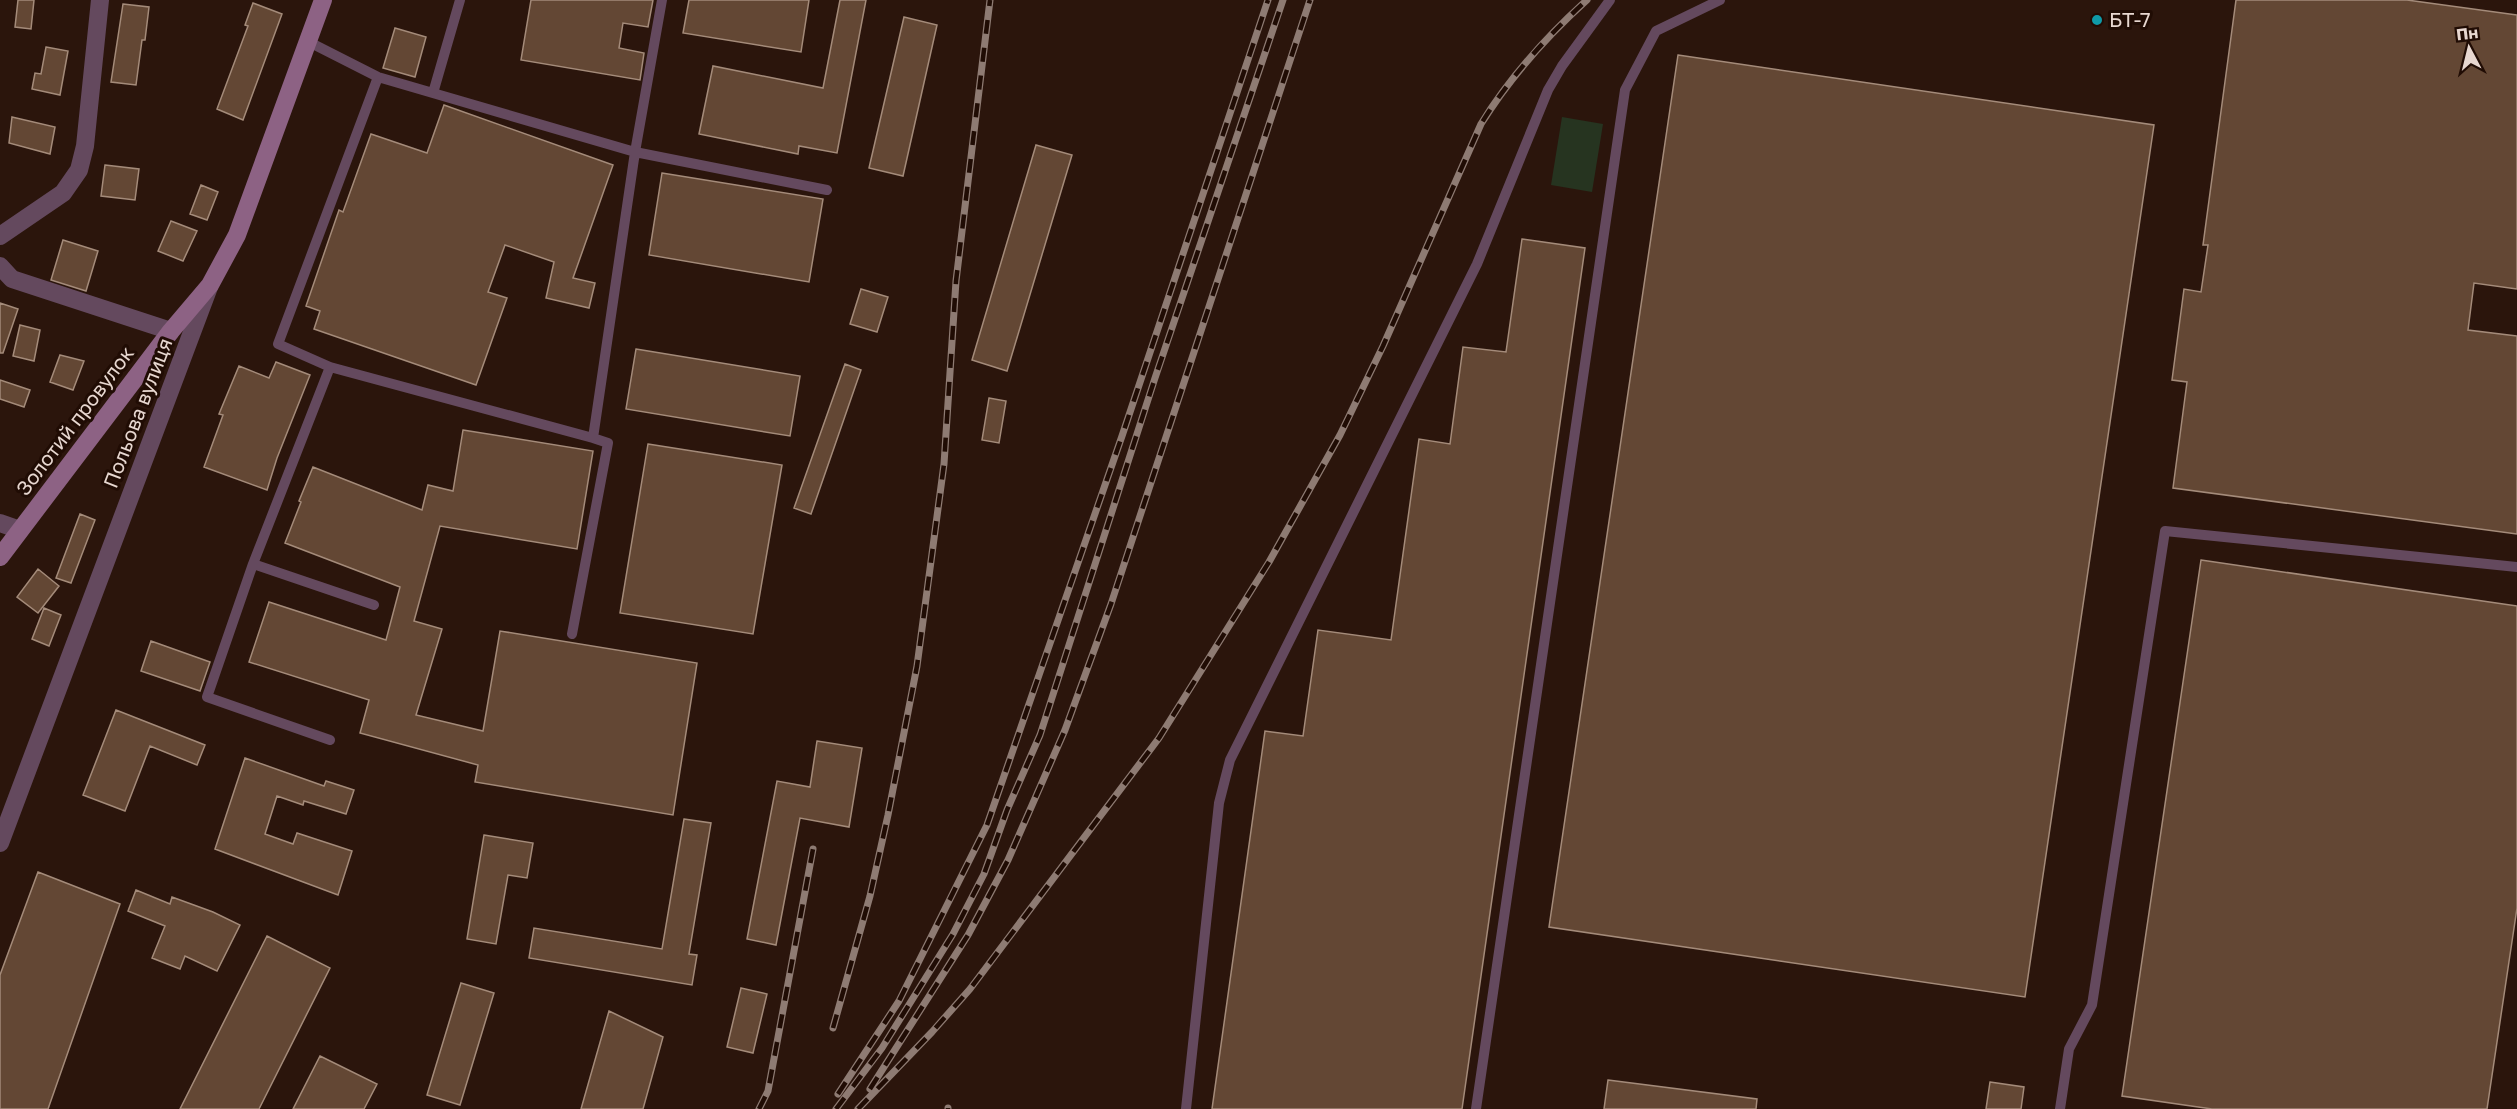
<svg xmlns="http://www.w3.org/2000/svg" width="2517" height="1109" viewBox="0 0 2517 1109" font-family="'Golos Text',sans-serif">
<rect width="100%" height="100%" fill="#2b150c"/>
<path fill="#263420" d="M1562,117L1603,124L1592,192L1551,185Z"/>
<path fill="#634734" stroke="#a48b7a" stroke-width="1.5" d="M18,0H34L31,29L15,27Z
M531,0H653L648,27L623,23L619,48L644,53L640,80L521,60Z
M689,0H809L801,52L683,33Z
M840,0H866L837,153L799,146L798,154L699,134L713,66L823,88Z
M2236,0H2407L2517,15V289L2474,283L2468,330L2517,336V534L2173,488L2187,382L2172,380L2184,289L2201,292L2208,245H2203Z
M253,3L282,14L243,120L217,109L248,26L245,25Z
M123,4L149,7L145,40H142L136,85L111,82Z
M904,17L937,25L903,176L869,168Z
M395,28L426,37L415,77L383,68Z
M46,47L68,51L60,95L32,89L35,73L41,74Z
M1678,55L2154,125L2025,997L1549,927Z
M444,105L613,165L573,278L595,283L589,308L546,298L554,262L505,245L488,292L507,298L476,385L314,329L320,311L306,306L339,210L343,212L371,134L427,153Z
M12,117L55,127L50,154L9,143Z
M1036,145L1072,155L1007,371L972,360Z
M105,165L139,169L135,200L101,196Z
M662,173L823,199L809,282L649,255Z
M201,185L218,192L207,220L190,214Z
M171,221L197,231L183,261L158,251Z
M1522,239L1585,248L1462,1109H1212L1265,731L1303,736L1318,630L1391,640L1419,439L1450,444L1463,347L1506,352Z
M63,240L98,251L86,291L51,280Z
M861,289L888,297L877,332L850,324Z
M0,303L18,309L3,353H0Z
M20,325L40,330L34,361L13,356Z
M636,349L800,376L790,436L626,409Z
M60,355L84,361L73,390L50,382Z
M276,362L310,375L277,458L267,490L204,467L223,415L219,414L239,366L269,378Z
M845,364L861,370L811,514L794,508Z
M0,380L30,390L24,407L0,399Z
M989,398L1006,401L999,443L982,440Z
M463,430L593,451L577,549L440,526L414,621L442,629L416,715L483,731L500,631L697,663L673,815L475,782L478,765L360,733L369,700L249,662L269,602L386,640L400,587L285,543L301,502L299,501L313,467L422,510L428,485L453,491Z
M648,444L782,465L753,634L620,613Z
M80,514L95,520L71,583L56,578Z
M2201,560L2517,606V908L2487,1109H2212L2122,1096Z
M38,569L59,586L38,613L17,597Z
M44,608L61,615L49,646L32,639Z
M151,641L210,662L200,691L141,671Z
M116,710L205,745L197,765L150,746L125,811L83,795Z
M817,741L862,748L849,827L800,818L776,945L747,939L777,781L810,787Z
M245,758L324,786L326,781L354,790L346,814L304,801L303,805L277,796L265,834L293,844L297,833L352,851L338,895L215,849Z
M684,819L711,823L689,954L697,955L692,985L529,958L534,928L662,949Z
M484,835L533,843L527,878L508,875L496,944L467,939Z
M38,872L120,904L48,1109H0V975Z
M136,890L170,904L172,897L213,912L240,925L217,971L185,956L180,969L152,958L165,926L128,911Z
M267,936L330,968L259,1109H180Z
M461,983L494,993L460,1105L427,1095Z
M741,988L767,994L753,1053L727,1047Z
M609,1011L663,1037L643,1109H581Z
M320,1056L377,1084L364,1109H293Z
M1608,1080L1757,1099L1756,1109H1604Z
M1990,1082L2024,1087L2021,1109H1986Z"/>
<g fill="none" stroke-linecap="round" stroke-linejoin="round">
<path stroke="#64495e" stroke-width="10" d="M309,42L378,77L635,152L827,190
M378,77L278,344L330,367L593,438
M433,93L460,0
M330,367L253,564L207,697L330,740
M253,564L374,605
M572,634L608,443L593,438L635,152L662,0
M1186,1109L1219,803L1230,760L1477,264L1548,90L1562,66L1610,0
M1476,1109L1625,90L1656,31L1720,0
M2060,1109L2069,1049L2092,1005L2165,531L2517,567"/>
<path stroke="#64495e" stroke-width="18" d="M0,236L63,193L79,170L85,146L100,0
M0,266L12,279L171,331
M0,523L20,530
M0,843L209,287"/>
<path stroke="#8d6284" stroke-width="18" d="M0,557L171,331L210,285L237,235L323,0"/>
<g stroke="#8e7b73" stroke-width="7">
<path id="rail" d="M833,1028L870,896L888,815L917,666L944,464L956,281L990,0
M870,1089L968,935L1008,860L1065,730L1111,604L1310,0
M838,1094L899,1001L987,825L1122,436L1268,0
M759,1109L768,1091L813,849
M836,1109L882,1048L953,934L984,874L1007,810L1040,735L1155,378L1283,0
M858,1109L932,1032L970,989L1159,738L1269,562L1340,435L1383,346L1481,124C1510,77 1546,37 1587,0
M948,1109V1108"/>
</g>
<use href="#rail" stroke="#200c04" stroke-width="4.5" stroke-dasharray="14" stroke-linecap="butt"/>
</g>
<circle fill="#0f9aa8" stroke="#200c04" stroke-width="2" cx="2097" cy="20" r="6"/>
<g text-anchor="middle" stroke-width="6" stroke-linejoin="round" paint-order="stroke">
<g font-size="20" fill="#e7d7d0" stroke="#200c04" text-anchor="start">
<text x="2109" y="27">БТ-7</text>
</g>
<g font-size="20" fill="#e7d7d0" stroke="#200c04">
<text transform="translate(138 413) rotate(-69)" y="7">Польова вулиця</text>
<text transform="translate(75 421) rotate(-53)" y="7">Золотий провулок</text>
</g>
</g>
<g transform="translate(2469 48) rotate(353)" stroke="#200c04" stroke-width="4.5" paint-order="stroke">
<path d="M0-4.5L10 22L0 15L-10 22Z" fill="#e7d7d0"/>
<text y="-9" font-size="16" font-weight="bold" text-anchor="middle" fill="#e7d7d0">Пн</text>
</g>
</svg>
